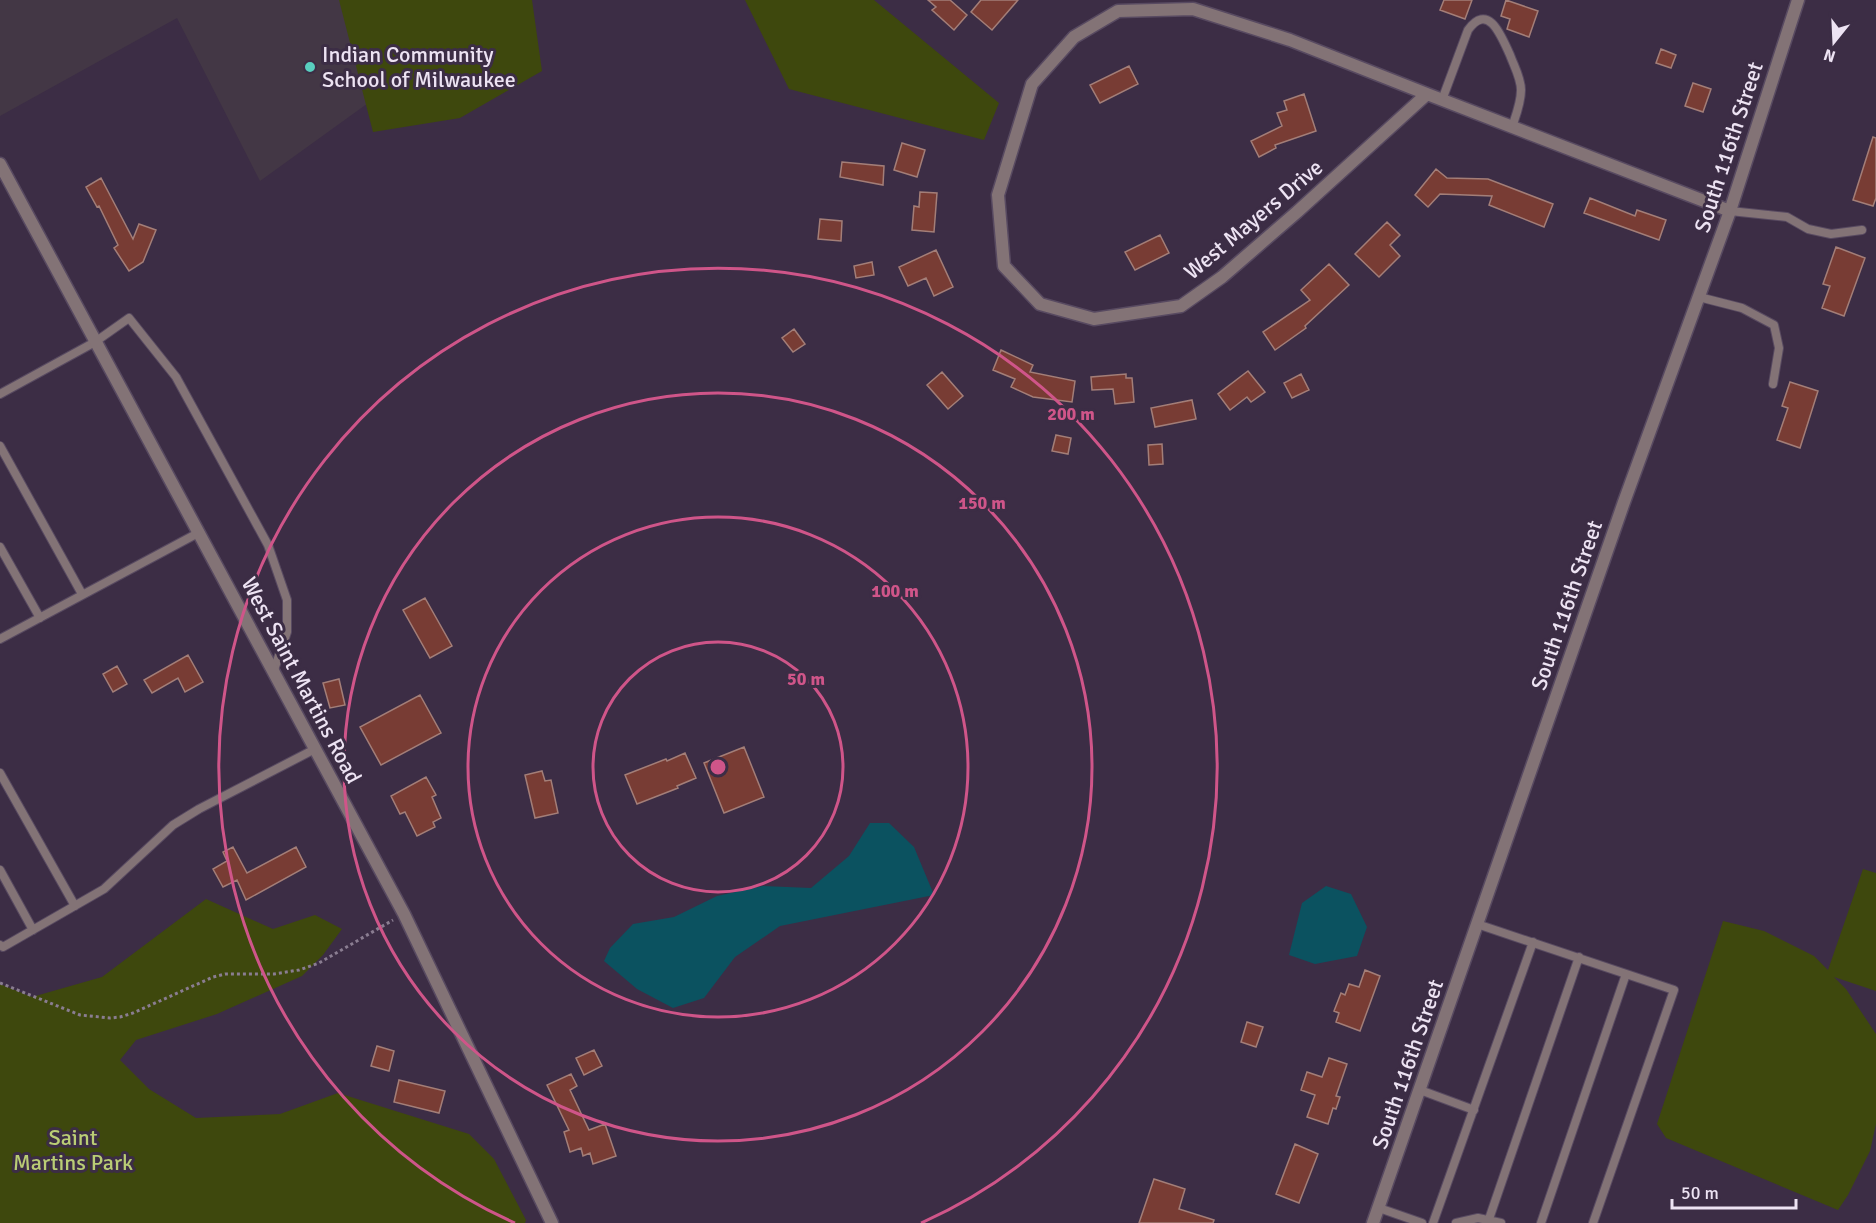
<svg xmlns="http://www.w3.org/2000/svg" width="1876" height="1223" viewBox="0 0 1876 1223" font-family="Signika,sans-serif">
<rect width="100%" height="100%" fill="#3c2d45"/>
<path fill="#433745" d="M0,0H511L260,181L177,18L0,116Z"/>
<path fill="#3e480d" d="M339,0H532L542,71L460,118L373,132Z
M745,0H874L999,103L984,140L789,89Z
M1863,869L1876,873V991L1834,977L1846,989L1876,1034V1124L1870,1151L1848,1195L1838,1210L1666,1138L1657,1124L1723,921L1764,931L1814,956L1828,970Z
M206,899L273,929L315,915L342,929L323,955L302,976L217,1014L136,1040L120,1060L149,1089L196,1118L280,1114L338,1093L469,1134L494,1159L526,1220L525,1223H0V984L32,997L102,977Z"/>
<path fill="#0b5260" d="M870,823H889L914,847L934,895L780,926L735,957L704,998L673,1008L637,989L604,961L610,948L633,924L674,917L717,896L763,886L811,888L849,856Z
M1326,886L1351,894L1367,927L1357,956L1315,964L1289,955L1302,903Z"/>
<path fill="#783c34" stroke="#a37e78" stroke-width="1.5" d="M928,0H950L967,15L954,30L932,10L936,7Z
M981,0H1018L992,30L971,12Z
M1444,0H1472L1465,19L1440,10Z
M1506,0L1538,11L1529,37L1507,29L1510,19L1501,16Z
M1661,49L1676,55L1671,68L1656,63Z
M1129,66L1138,84L1100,103L1090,85Z
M1693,83L1711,89L1703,112L1685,106Z
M1304,94L1316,131L1275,145L1276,148L1259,157L1251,141L1282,126L1277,113L1287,110L1284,101Z
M1873,137L1876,138V198L1873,206L1853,200Z
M902,143L925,150L917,177L894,170Z
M842,162L884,166L883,185L840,177Z
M1436,169L1447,178L1488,179L1553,204L1544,227L1489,205L1492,196L1440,194L1428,207L1415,195Z
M101,178L133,239L139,224L156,230L143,262L129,271L114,248L118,245L99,206L97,207L86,187Z
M920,192L937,193L934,232L912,230L914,206L919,207Z
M1590,198L1635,216L1637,210L1666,220L1659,240L1584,213Z
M820,219L842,221L841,241L818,239Z
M1387,222L1400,235L1390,245L1400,256L1379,277L1355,254Z
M1160,235L1169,253L1135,270L1125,252Z
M1836,247L1865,258L1844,316L1822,308L1830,286L1823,284Z
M936,250L953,287L934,296L926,278L908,286L899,267Z
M872,262L874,275L856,278L854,266Z
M1329,264L1349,285L1305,326L1306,328L1275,350L1263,332L1310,300L1301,290Z
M794,329L805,344L793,352L782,338Z
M1001,350L1033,365L1030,372L1075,381L1072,402L1033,397L1011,387L1015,379L993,370Z
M1248,371L1265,392L1251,402L1247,397L1230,410L1218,394Z
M942,372L963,396L948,409L927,385Z
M1126,374V378H1132L1134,402L1115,404L1113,389L1092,390L1091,377Z
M1301,374L1309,390L1292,398L1284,383Z
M1790,382L1818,391L1800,448L1777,440L1788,408L1782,406Z
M1192,400L1196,419L1155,427L1151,408Z
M1056,435L1071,438L1068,454L1052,451Z
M1162,444L1163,464L1149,465L1148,445Z
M425,598L452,646L430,658L403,610Z
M188,655L203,682L185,692L178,678L152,693L144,680Z
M117,666L127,684L113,692L103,674Z
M339,679L345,705L330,708L323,683Z
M420,695L441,733L381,765L360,727Z
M744,747L764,797L724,813L704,763Z
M685,753L696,778L677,786L678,788L637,804L625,775L666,759L667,761Z
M542,771L545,781L551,780L558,813L535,818L525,775Z
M426,777L436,795L432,797L441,818L433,822L435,827L417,836L405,812L400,814L391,796Z
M233,847L247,873L296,847L306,867L246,900L237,880L223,887L213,869L227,861L223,852Z
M1365,970L1380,976L1360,1031L1336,1022L1339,1013L1334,1011L1341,993L1345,995L1349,984L1359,987Z
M1247,1022L1263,1027L1256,1047L1241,1042Z
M377,1046L394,1051L389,1071L371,1066Z
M594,1050L602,1066L584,1075L576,1058Z
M1329,1058L1347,1064L1336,1096L1340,1097L1336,1109L1333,1108L1328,1124L1307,1117L1315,1095L1301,1090L1307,1072L1322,1077Z
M571,1074L577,1086L570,1090L589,1130L605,1124L616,1156L593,1164L590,1153L583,1156L581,1148L570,1152L564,1132L569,1130L547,1085Z
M399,1080L445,1091L439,1113L394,1102Z
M1295,1144L1318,1154L1299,1203L1276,1194Z
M1154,1179L1185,1189L1179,1209L1214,1220L1213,1223H1139Z"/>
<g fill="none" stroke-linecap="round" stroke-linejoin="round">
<g stroke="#584a61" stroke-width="10">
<path id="service" d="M1442,100L1468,30C1489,1 1502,38 1510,55C1514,66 1521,78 1521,90C1521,103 1516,115 1512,127
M1730,211L1787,217L1808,229L1831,234L1862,230
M1699,297L1742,308L1774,325L1779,348L1773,384
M0,394L95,342L129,318L176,377L268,545L287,600V632L273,673
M0,446L82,594
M0,547L40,618
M0,639L200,532
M0,773L75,906
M0,870L33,930
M1477,924L1674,990L1593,1223
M0,945L3,947L104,889L173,825L199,809L315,749
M1420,1090L1474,1110
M1379,1208L1422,1223
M1489,1219L1579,957
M1433,1223L1533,942
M1456,1223L1478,1218L1501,1223
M1541,1223L1626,974"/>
</g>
<g stroke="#584a61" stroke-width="15">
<path id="minor" d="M1193,9L1290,40L1427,94L1297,212L1222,277L1181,306L1094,319L1040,304L1004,266L998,195L1032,84L1074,37L1118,11Z
M1427,94L1730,211
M1373,1223L1624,502L1730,211L1798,0"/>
</g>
<g stroke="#584a61" stroke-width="15">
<path id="tertiary" d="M0,164L404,914L552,1223"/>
</g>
<path stroke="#8a7d91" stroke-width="3" stroke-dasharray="3 3" stroke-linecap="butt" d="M0,983L80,1015L110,1018L120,1017L133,1013L213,977L225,974H274L299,970L319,963L393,920"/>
<use href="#service" stroke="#837376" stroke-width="8"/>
<use href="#minor" stroke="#837376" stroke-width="12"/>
<use href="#tertiary" stroke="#837376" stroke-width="12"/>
</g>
<g fill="none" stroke="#cf5589" stroke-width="3">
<circle cx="718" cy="767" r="125"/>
<circle cx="718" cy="767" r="250"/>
<circle cx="718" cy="767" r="374"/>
<path d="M515 1223A499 499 0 1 1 921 1223"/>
</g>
<circle fill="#59cebe" stroke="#3c2d45" stroke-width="2" cx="310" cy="67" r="6"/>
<g text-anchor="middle" stroke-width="6" stroke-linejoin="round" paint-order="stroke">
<g font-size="22" fill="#ede3f3" stroke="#3c2d45" text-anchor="start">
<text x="322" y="62">Indian Community<tspan x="322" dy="25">School of Milwaukee</tspan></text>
</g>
<g font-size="22" fill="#ede3f3" stroke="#3c2d45">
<text transform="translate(1728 147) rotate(-72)" y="8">South 116th Street</text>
<text transform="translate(1253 219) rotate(-40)" y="8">West Mayers Drive</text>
<text transform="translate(1566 605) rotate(-71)" y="8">South 116th Street</text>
<text transform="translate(302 680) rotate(62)" y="8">West Saint Martins Road</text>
<text transform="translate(1407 1064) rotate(-71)" y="8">South 116th Street</text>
</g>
<g font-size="22" fill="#bacd75" stroke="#3c2d45">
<text x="73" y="1145">Saint<tspan x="73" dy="25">Martins Park</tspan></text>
</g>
</g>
<circle cx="718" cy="767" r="9" fill="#cf5589" stroke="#3c2d45" stroke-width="3"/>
<g font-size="18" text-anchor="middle" font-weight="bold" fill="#cf5589" stroke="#3c2d45" stroke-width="6" stroke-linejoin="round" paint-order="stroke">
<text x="1071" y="420">200 m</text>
<text x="982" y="509">150 m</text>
<text x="895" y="597">100 m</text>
<text x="806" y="685">50 m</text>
</g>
<g transform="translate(1834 42) rotate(198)" stroke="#3c2d45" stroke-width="4.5" paint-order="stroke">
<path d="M0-4.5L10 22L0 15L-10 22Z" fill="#ede3f3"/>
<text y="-9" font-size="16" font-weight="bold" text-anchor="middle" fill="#ede3f3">N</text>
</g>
<path d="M1672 1199v9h124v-9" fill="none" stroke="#ede3f3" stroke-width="3"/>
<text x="1681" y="1199" font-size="18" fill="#ede3f3" stroke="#3c2d45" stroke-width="4.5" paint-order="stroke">50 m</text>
</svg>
